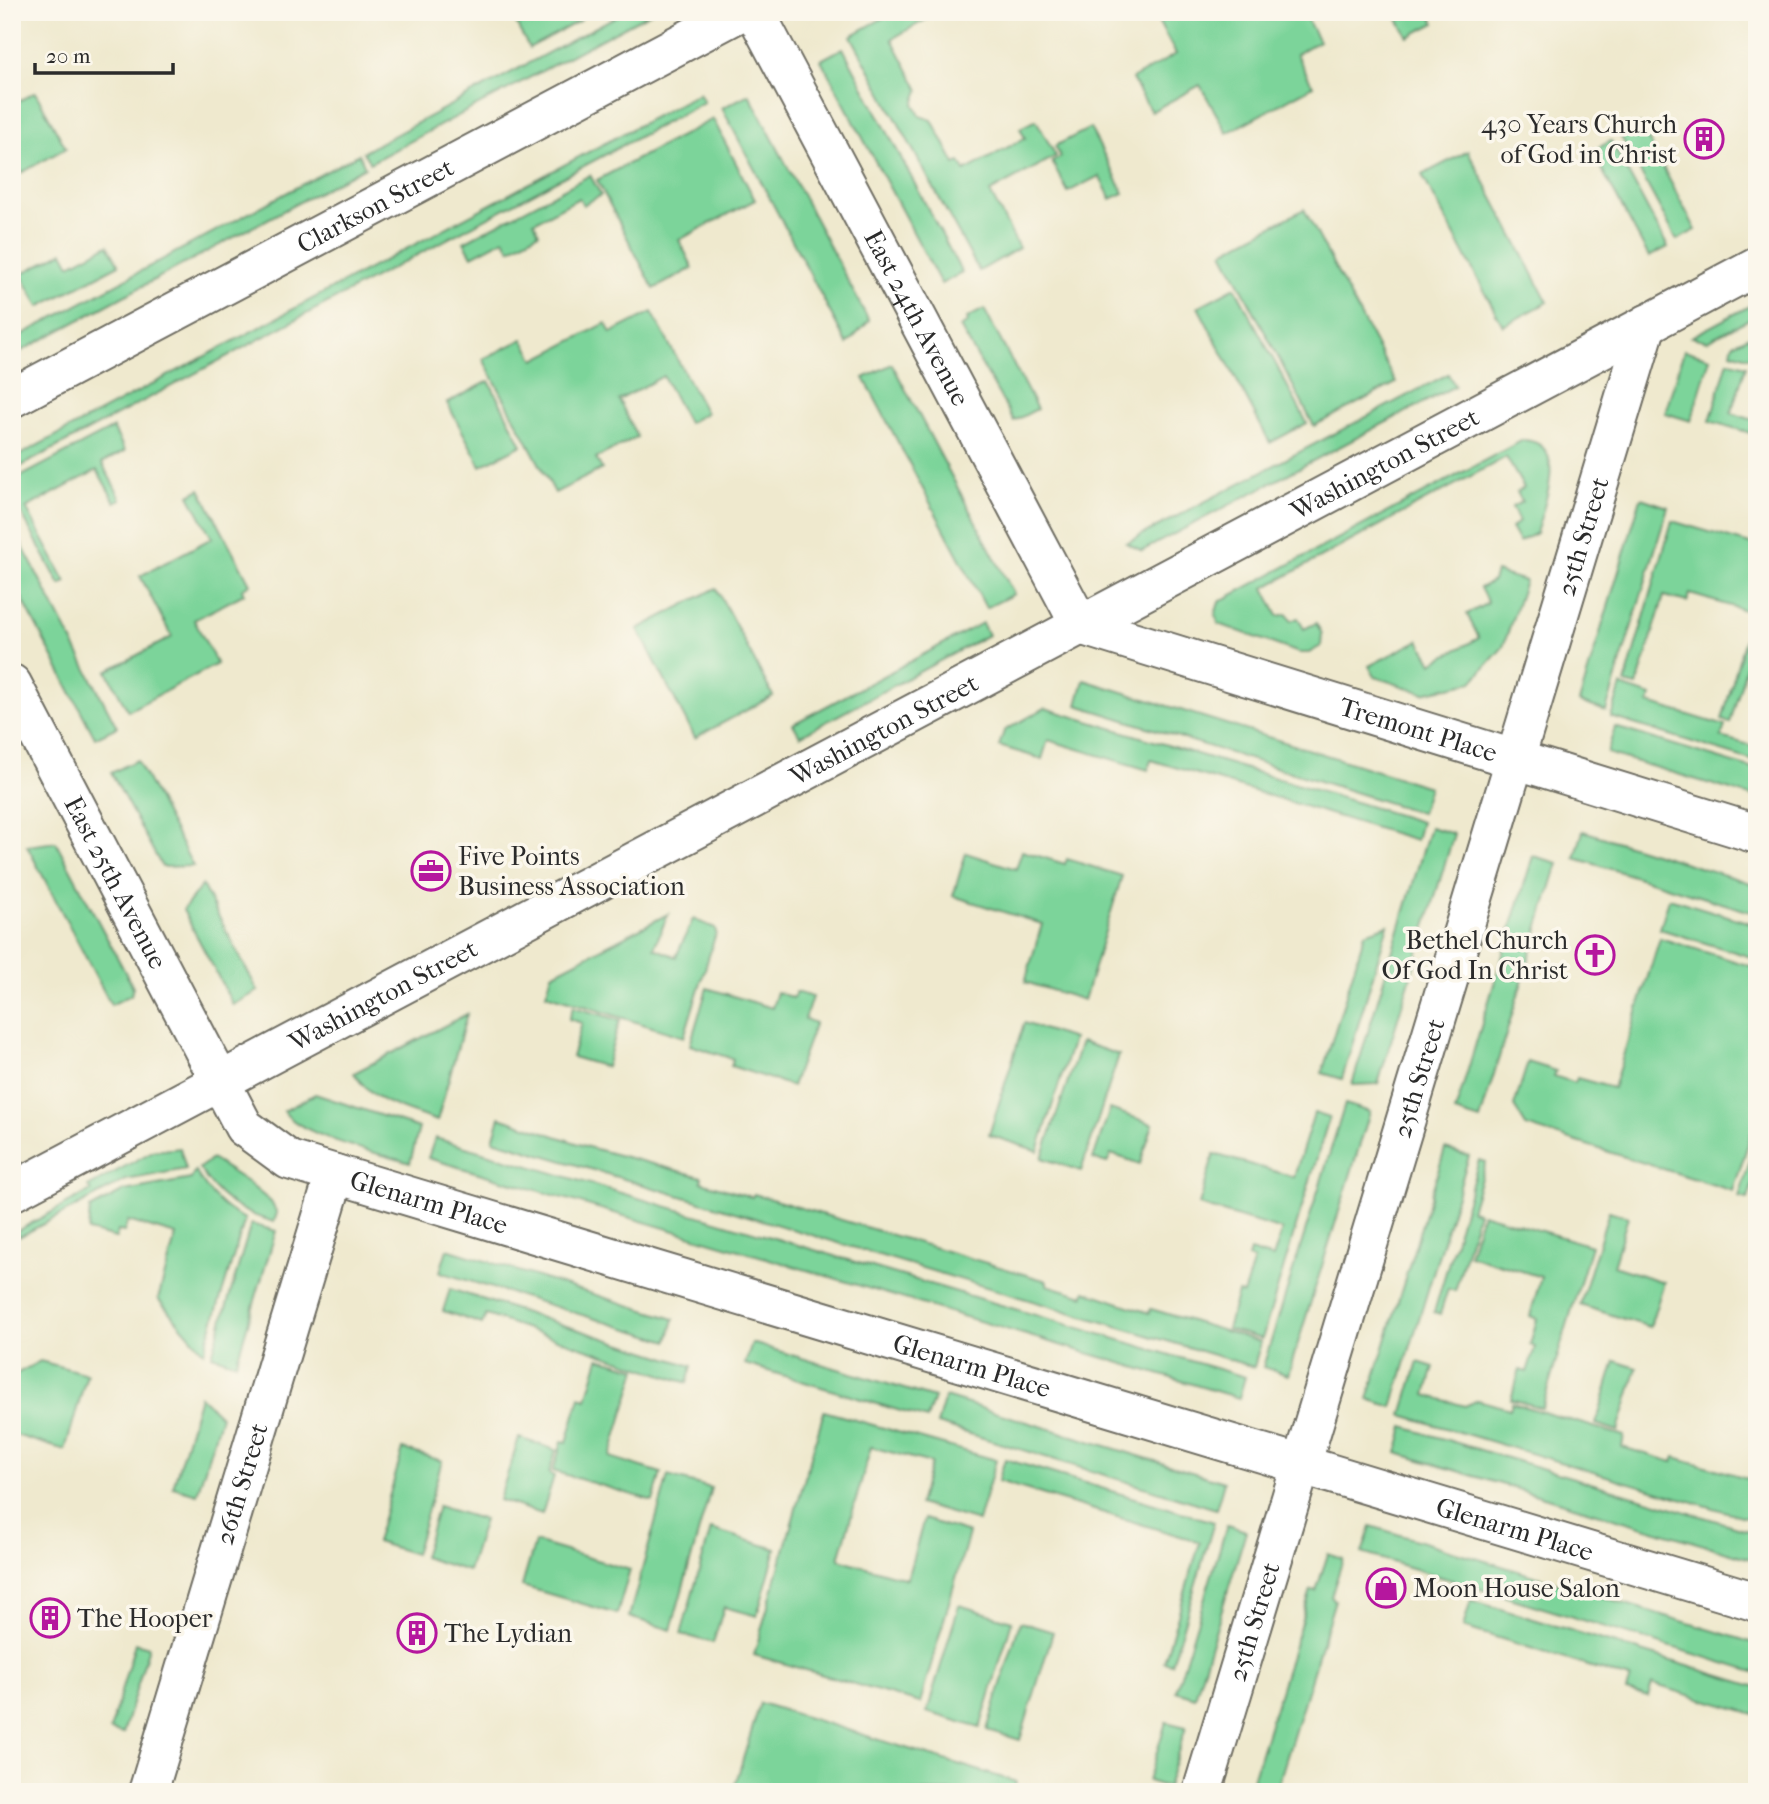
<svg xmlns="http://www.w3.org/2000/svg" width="1769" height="1804" viewBox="0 0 1769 1804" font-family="'IM FELL French Canon',serif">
<rect width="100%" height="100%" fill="#fbf7ec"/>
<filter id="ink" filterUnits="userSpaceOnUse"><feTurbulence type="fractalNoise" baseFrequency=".0143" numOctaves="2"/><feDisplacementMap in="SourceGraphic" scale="14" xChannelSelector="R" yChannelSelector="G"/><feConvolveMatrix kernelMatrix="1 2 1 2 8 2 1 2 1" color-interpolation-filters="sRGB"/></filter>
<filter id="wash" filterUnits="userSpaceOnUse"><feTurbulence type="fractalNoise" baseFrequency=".00686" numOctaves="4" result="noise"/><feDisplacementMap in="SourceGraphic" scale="28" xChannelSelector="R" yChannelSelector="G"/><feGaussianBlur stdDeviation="1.57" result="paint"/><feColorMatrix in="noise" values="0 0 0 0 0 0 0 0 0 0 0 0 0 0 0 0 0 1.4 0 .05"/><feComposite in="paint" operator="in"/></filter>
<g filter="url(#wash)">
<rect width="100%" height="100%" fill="#efe9ce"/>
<path fill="#7bd49a" stroke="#538062" stroke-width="2" d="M510,12H577L581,20L529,48Z
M624,12H652L370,163L363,152Z
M894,12H923L927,19L892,39L919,90L914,104L920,116L932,120L955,164L960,162L965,171L1025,138L1020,128L1036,120L1056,156L990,192L1019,248L979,271L851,36Z
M1153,12H1303L1319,41L1296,54L1313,86L1227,133L1200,85L1151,112L1132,79L1176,54Z
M1394,12H1429L1435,23L1408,37Z
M843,48L962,273L941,284L821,60Z
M35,92L66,148L21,173L12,157V105Z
M699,93L704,102L12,471V459Z
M749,94L869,321L847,344L722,108Z
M713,119L755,200L679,240L693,268L654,289L597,180Z
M1640,124L1696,230L1677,240L1620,135Z
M1090,128L1124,193L1111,199L1099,176L1068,192L1052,162L1061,157L1055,146Z
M1611,141L1668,247L1649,257L1592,151Z
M1468,151L1548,302L1503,326L1422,175Z
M359,154L365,167L12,356V340Z
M590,175L601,195L583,205L579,198L534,222L539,233L510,249L504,239L472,256L464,242Z
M1304,209L1396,383L1314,426L1223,252Z
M108,245L119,265L39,307L21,274L63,252L70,265Z
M1235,287L1307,423L1270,443L1198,307Z
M1757,302V315L1707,341L1691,337Z
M984,309L1037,409L1014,421L960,327L968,322L967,318Z
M652,312L706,413L688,423L663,376L619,400L637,437L596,458L602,469L555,493L483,359L523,339L535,360L606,323L611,333Z
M1757,332V352L1748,357L1731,352L1733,344Z
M1684,350L1710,358L1691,421L1665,413Z
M1728,361L1746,366L1731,413L1757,421V435L1710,421Z
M892,364L1014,594L986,608L864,378Z
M1448,374L1455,386L1142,551L1126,543Z
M489,381L522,445L481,466L447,403Z
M113,428L125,451L102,463L121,499L115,502L97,470L26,508L66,582L60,585L12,496V481Z
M1523,440C1571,442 1543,508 1536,533L1519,542L1511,528L1519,522L1512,507L1522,502L1517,492L1524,488L1506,457L1264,588L1278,616L1287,614L1291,621L1298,618L1304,629L1316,623L1322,634L1321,646L1309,653H1299L1219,624L1215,615L1219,602Z
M200,489L250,584L242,589L244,594L194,620L217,664L128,711L107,671L172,637L140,576L212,538L189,495Z
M1641,498L1668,507L1606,711L1579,702Z
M1672,521L1757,546V614L1690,594L1687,602L1664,596L1637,686L1625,683Z
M12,526L117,727L95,738L12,579Z
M1496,572L1525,581L1503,647L1472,682L1423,693L1375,677L1369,666L1419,640L1432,663L1479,638L1467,614L1488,603L1480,588L1493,581Z
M716,588L773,696L695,738L638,629Z
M1751,617L1757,619V629L1730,723L1722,720Z
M982,623L988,635L800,736L793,724Z
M1084,680L1429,787L1421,813L1077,705Z
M1621,686L1651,696L1649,703L1725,726L1721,737L1757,747V762L1611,717Z
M1045,708L1421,822L1416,840L1151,760L1148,770L1048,740L1042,759L999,746L1004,731Z
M1615,727L1757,770V798L1607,753Z
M137,760L193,866L162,867L111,773Z
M1430,827L1454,834L1378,1084L1352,1085Z
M1583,831L1757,885V914L1575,858Z
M56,842L133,987L131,995L111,1005L27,846Z
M1022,851L1065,864L1067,859L1122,876L1084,1000L1025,982L1042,924L953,896L966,853L1016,869Z
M1533,856L1558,863L1480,1120L1455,1112Z
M202,885L258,991L233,1005L183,910Z
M1669,898L1757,925V959L1660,929Z
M668,914L654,948L676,957L693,919L715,928L716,933L684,1037L546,994L552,974Z
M1388,925L1342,1079L1322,1073L1365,933Z
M1660,938L1757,968V1116L1733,1191L1526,1126L1514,1106L1528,1062L1556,1071L1554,1076L1575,1083L1577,1078L1613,1088Z
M707,988L772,1008L777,992L793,998L796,992L812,997L805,1019L815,1023L792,1086L731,1066L733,1059L690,1045Z
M573,1007L620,1020L606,1067L572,1057L582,1023L569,1019Z
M467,1014L437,1121C405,1109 373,1104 354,1073Z
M1024,1023L1073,1039L1038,1151L989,1135Z
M1081,1042L1119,1055L1081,1171L1042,1158Z
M315,1094L419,1128L410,1163C382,1154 297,1135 284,1111Z
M1345,1104L1370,1112L1288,1375L1263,1367Z
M1110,1109L1153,1124L1140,1164L1111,1154L1107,1163L1093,1159Z
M1314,1113L1329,1118L1262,1339L1227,1329L1238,1293L1243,1294L1254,1260L1248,1258L1250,1251L1273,1258L1282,1230L1199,1205L1214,1154L1294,1177Z
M500,1117L588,1147L702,1177L701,1182L752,1197L754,1194L1047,1281V1285L1084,1296L1085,1291L1149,1313L1151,1309L1261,1342L1254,1367L493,1140Z
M435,1138L1245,1377L1239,1398L428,1158Z
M1757,1138V1170L1748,1199L1739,1197Z
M180,1148L186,1169L126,1180L19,1237L15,1232L91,1191L88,1187L153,1151Z
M1445,1149L1469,1156L1392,1407L1368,1399Z
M212,1159L247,1182L271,1202L277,1213L274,1222C239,1212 218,1199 199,1168Z
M1479,1160L1486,1162L1471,1210L1478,1212L1455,1291L1448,1289L1440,1314L1434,1312Z
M195,1171C208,1192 222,1209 245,1219L204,1352L158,1299L176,1235L128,1221L124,1232L118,1231L116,1238L88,1231L90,1209L124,1191L191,1179Z
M1609,1211L1628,1217L1613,1266L1664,1282L1650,1327L1580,1305Z
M1482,1213L1591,1246L1542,1408L1511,1399L1520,1370L1527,1372L1535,1347L1530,1345L1537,1319L1530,1316L1541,1277L1469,1255Z
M251,1224L276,1231L236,1363L212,1355Z
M447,1249L674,1319L668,1341L440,1272Z
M450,1289L692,1366L687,1383L486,1315L482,1324L443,1311Z
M752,1343L934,1398L927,1419L745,1364Z
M599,1358L637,1369L610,1457L661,1473L653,1501L553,1471L562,1441L567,1442L580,1397L587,1399Z
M40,1361L87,1374L65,1450L12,1434V1376Z
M1615,1361L1637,1368L1618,1431L1596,1424Z
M1418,1362L1434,1367L1426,1395L1465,1406L1478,1400L1510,1409L1512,1403L1624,1436L1622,1447L1673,1462L1675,1457L1757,1481V1521L1402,1415Z
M200,1396L221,1416L197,1494L173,1487Z
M945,1397L1224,1482L1216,1509L937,1424Z
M824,1411L996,1460L978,1521L919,1504L931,1463L871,1447L839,1559L907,1579L924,1519L969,1533L920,1703L754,1655Z
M1404,1427L1757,1533V1561L1397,1453Z
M519,1438L556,1450L549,1474L554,1476L542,1514L499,1500Z
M403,1449L442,1461L415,1554L376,1542Z
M1005,1459L1214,1522L1172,1664L1164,1662L1200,1542L998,1481Z
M668,1476L711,1488L671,1630L629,1617Z
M438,1506L484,1520L468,1571L423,1557Z
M1227,1525L1246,1531L1195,1697L1176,1691Z
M1371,1526L1757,1644V1673L1362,1553Z
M711,1529L776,1549L757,1616L724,1607L713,1643L681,1634Z
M535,1542L630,1570L617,1614L522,1586Z
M1328,1554L1343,1559L1331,1597L1335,1600L1276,1792H1249L1311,1590L1316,1591Z
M1471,1600L1757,1687V1715L1652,1684L1648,1697L1626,1691L1630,1679L1463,1627Z
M959,1605L1012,1621L980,1728L927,1712Z
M1020,1622L1053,1632L1020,1740L987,1730Z
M135,1643L149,1647L123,1734L110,1730Z
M760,1703L1016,1782L1013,1792H733Z
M1166,1722L1186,1727L1167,1787L1148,1781Z"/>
</g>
<g filter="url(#ink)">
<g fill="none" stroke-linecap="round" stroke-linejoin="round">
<g stroke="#706e64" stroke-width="42">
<g id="minor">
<path id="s1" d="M755,12L1080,625L1757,834"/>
<path id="s2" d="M12,398L740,12"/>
<path id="s3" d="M12,684L244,1127L289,1160L1757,1602"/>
<path id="s4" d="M12,1192L1757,266"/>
<path id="s5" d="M148,1792L335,1174"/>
<path id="s6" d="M1202,1792L1647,324"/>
</g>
</g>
<use href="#minor" stroke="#fff" stroke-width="38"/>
<path stroke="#2b2b2b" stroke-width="2" d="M12,1782L44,1792"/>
</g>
</g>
<defs>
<g id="building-ring" transform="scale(2.0125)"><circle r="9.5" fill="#fbf7ec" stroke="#b5179e" stroke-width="1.5"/><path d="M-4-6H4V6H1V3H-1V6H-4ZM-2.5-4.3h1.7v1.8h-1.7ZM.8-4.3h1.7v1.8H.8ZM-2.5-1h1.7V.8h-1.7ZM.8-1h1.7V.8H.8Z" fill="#b5179e"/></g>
<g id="office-ring" transform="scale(2.0125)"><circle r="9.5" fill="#fbf7ec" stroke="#b5179e" stroke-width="1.5"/><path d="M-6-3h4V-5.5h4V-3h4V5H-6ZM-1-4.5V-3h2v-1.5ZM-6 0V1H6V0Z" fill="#b5179e"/></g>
<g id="church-ring" transform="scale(2.0125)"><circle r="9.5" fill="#fbf7ec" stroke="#b5179e" stroke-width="1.5"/><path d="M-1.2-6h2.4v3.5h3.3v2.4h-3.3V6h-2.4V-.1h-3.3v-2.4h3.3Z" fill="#b5179e"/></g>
<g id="shop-ring" transform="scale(2.0125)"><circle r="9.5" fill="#fbf7ec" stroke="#b5179e" stroke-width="1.5"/><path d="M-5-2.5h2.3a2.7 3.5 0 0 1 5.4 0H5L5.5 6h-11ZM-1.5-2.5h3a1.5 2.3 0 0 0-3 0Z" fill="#b5179e"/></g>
</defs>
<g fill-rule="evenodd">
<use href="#building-ring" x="1704" y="139"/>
<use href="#office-ring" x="431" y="871"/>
<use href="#church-ring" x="1595" y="955"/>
<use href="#shop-ring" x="1386" y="1588"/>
<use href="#building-ring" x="50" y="1618"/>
<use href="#building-ring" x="417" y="1633"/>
</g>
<g text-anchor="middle" stroke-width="7" stroke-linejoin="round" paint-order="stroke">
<g font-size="26" fill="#2b2b2b" stroke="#fbf7ec" text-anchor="start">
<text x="1677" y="133" text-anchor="end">430 Years Church<tspan x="1677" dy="30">of God in Christ</tspan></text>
<text x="458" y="865">Five Points<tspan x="458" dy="30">Business Association</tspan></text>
<text x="1568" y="949" text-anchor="end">Bethel Church<tspan x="1568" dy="30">Of God In Christ</tspan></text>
<text x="1413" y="1597">Moon House Salon</text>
<text x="77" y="1627">The Hooper</text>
<text x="444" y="1642">The Lydian</text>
</g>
<g font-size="26" fill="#2b2b2b" stroke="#fbf7ec">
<text dy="9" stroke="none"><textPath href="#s2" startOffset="411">Clarkson Street</textPath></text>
<text dy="9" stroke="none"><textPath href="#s1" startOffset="346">East 24th Avenue</textPath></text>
<text dy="9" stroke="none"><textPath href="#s4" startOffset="1554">Washington Street</textPath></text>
<text dy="9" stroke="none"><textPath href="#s6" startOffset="1312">25th Street</textPath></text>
<text dy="9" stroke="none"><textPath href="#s4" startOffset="987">Washington Street</textPath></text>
<text dy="9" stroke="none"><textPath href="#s1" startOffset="1048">Tremont Place</textPath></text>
<text dy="9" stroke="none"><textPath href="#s3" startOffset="224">East 25th Avenue</textPath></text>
<text dy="9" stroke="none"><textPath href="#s4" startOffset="420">Washington Street</textPath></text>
<text dy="9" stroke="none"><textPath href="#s6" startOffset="746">25th Street</textPath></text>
<text dy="9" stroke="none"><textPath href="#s3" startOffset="702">Glenarm Place</textPath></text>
<text dy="9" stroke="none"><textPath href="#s3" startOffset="1269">Glenarm Place</textPath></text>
<text dy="9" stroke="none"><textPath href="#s5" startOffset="322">26th Street</textPath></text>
<text dy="9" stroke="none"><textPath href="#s3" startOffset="1836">Glenarm Place</textPath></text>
<text dy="9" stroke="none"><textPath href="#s6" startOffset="178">25th Street</textPath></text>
</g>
</g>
<rect width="1769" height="1804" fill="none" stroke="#fbf7ec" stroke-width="42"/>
<path d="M35 63v10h138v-10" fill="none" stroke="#2b2b2b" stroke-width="3.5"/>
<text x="46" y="63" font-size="21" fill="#2b2b2b" stroke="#fbf7ec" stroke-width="5" paint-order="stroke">20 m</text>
</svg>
